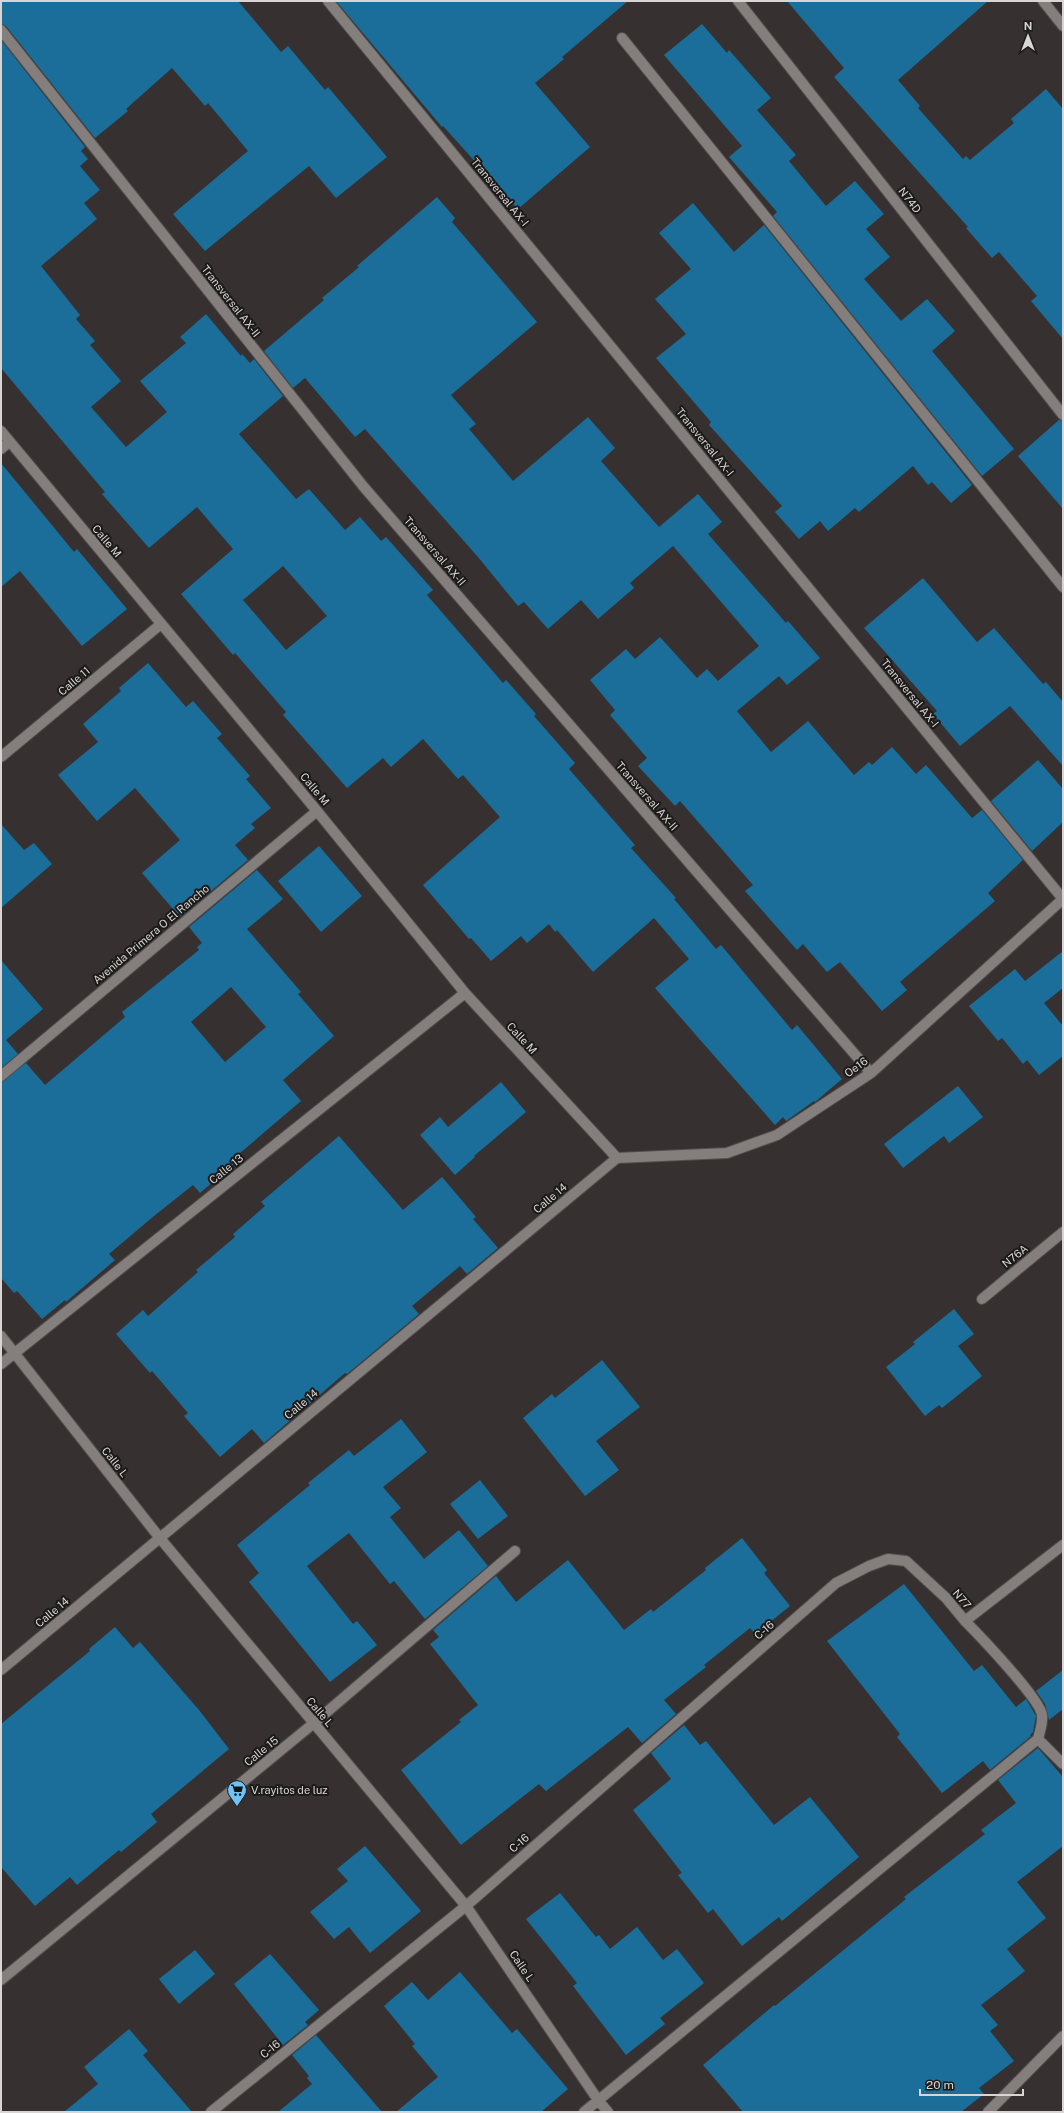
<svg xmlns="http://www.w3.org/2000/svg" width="1064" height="2113" viewBox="0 0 1064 2113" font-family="'Public Sans',sans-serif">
<rect width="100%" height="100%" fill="#363130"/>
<path fill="#1b6e9a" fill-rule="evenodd" d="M1,1H238L281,52L288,46L325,90L328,87L387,157L336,198L309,166L205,251L173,214L248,151L208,103L205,106L172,68L126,109L128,111L95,138L6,26L1,24Z
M336,1H628L562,57L564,59L535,83L590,147L518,209L443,126L442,127Z
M787,1H988L898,80L920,106L918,108L963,159L966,156L970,160L1014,123L1011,119L1046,89L1063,109V339L1031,301L1037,296L999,252L992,258L966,228L968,227L834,77L844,68Z
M702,24L727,53L729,50L771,98L757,110L796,155L789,161L826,206L855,181L884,214L866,229L890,257L864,279L901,321L927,299L955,331L932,351L1014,449L982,476L773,216L777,212L729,157L742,146L664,55Z
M1,40L85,147L81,151L88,159L80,166L100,190L84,203L97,219L41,266L80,315L76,319L95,341L90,345L121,381L91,407L126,447L167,412L140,381L186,343L180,337L206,314L241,356L242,354L250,363L254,359L283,396L239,434L296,499L309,489L345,530L360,517L381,541L386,537L433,590L427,595L503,683L506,680L536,714L534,716L575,763L569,769L635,845L631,848L676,898L674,899L716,949L721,945L792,1030L797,1025L842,1079L815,1102L814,1101L786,1121L783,1117L775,1125L695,1034L655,988L689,959L654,918L593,972L557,930L555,932L549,924L527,943L521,936L491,961L471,938L469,939L423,885L500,817L463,775L458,779L423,739L391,767L383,758L347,788L283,715L286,712L235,653L233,655L181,594L233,549L197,507L149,548L102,494L105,492L1,368ZM283,566L327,616L286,650L243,600Z
M437,197L455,218L452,222L537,322L451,395L476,424L469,429L513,481L588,417L615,448L601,461L659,527L698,494L722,522L708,534L786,623L788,621L820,658L787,685L779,676L737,711L771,752L808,721L854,775L869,762L872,765L892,747L916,774L926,765L972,818L982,810L1023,860L988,893L995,901L900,982L907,990L882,1011L840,962L827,972L803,944L797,950L745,891L753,885L680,801L675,806L638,766L647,758L610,715L615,710L590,680L626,649L635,659L660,637L697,678L707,669L718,681L759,646L673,546L630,583L634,588L598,619L581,600L548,629L524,602L518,606L478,557L365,429L355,437L305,378L293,388L264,351L324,300L322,298L359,267L357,266Z
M693,203L734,252L764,225L972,485L951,503L932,482L928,485L913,466L859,512L855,508L828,531L820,521L799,539L775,512L782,506L709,425L711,422L656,358L686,334L655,299L691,269L659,233Z
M1059,420L1063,421V509L1018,456Z
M1,463L74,552L77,549L127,609L82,646L20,571L1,587Z
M923,578L977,642L994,628L1043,684L1046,682L1063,702V766L1010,706L960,746L933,714L937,711L864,628Z
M148,663L186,707L193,701L222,734L217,738L250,776L246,779L271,808L251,824L255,828L235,845L248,860L180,917L142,873L180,840L135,788L97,821L58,775L98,742L83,724L121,691L119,688Z
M1038,760L1063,789V822L1032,851L991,801Z
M1,824L24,850L34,843L52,864L1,908Z
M319,846L362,896L321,932L278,881Z
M257,870L283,899L247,929L301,992L298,994L334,1036L283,1080L301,1101L233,1159L236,1162L200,1193L193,1185L154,1216L109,1254L115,1260L66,1302L65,1300L42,1319L17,1291L14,1293L1,1278V1082L26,1063L45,1085L125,1017L122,1012L199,950L197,947L202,943L189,927ZM231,987L266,1027L225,1062L191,1022Z
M1063,951V988L1044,1003L1063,1026V1056L1039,1075L1027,1060L1023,1064L1002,1038L998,1041L969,1006L1015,969L1025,981Z
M1,960L43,1009L6,1040L18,1054L1,1068Z
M501,1082L526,1112L474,1156L475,1157L455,1175L420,1135L440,1117L448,1127Z
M958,1086L983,1117L949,1143L944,1136L903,1168L884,1144Z
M339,1136L403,1210L442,1177L476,1217L473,1219L498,1248L467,1274L460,1266L412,1306L419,1314L347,1374L345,1373L264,1443L252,1429L220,1457L184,1416L188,1413L152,1371L150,1373L116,1334L143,1310L148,1316L198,1272L196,1270L235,1237L233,1234L265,1206L261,1202Z
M954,1309L974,1334L958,1346L982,1376L942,1408L939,1405L925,1416L886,1367L915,1344L913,1342Z
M602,1360L640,1407L596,1441L619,1470L585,1496L523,1418L552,1394L555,1398Z
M401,1419L427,1452L383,1487L401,1508L390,1517L424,1559L459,1530L488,1566L425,1619L394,1581L390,1584L349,1533L307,1566L353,1624L357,1621L377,1645L330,1682L249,1582L259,1573L237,1545L310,1485L308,1483L349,1450L354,1456Z
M480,1480L508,1516L478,1539L450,1504Z
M742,1538L767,1570L764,1573L790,1606L755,1634L750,1628L704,1665L706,1667L664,1700L676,1714L642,1743L628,1727L546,1791L539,1784L461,1845L401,1770L461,1722L459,1720L478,1705L430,1644L439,1637L433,1630L496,1576L516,1602L568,1560L624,1630L651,1609L653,1612L706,1570L705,1568Z
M904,1584L974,1671L982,1665L1016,1707L1026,1699L1036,1716L1033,1732L1030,1735L1031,1736L990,1770L983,1761L942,1793L897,1737L900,1734L827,1641Z
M115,1627L133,1648L140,1642L199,1710L229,1749L151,1814L157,1822L121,1852L119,1850L77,1885L70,1877L35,1906L1,1867V1724L90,1651L89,1649Z
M1063,1670V1709L1049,1720L1045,1704L1036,1691Z
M684,1725L700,1745L706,1741L774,1825L810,1797L859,1857L782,1921L779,1917L742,1946L713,1909L708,1913L678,1875L682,1873L633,1810L671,1779L651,1753Z
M1038,1748L1063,1777V1846L1017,1882L1046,1918L1007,1949L1025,1971L981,2005L998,2025L990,2031L1014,2061L979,2088L984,2094L961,2112H743L703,2065L774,2005L775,2006L906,1899L904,1897L985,1834L981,1830L1016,1803L998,1780Z
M365,1846L421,1911L370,1953L349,1927L334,1939L310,1912L348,1881L337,1869Z
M560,1893L596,1937L599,1935L610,1949L637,1927L663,1960L677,1949L704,1983L660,2018L665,2024L626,2055L573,1986L577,1983L526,1919Z
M195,1950L215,1974L179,2004L159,1979Z
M270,1954L319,2010L305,2022L308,2025L283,2045L234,1984Z
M460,1972L512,2033L517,2029L568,2089L541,2112H396L438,2077L412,2046L415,2044L384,2006L412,1982L428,2000Z
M129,2029L148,2051L143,2055L192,2112H64L98,2084L84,2067Z
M316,2035L382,2112H278L312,2084L307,2078L309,2076L292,2055Z"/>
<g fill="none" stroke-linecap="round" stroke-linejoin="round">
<g stroke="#514e4d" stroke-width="12">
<path id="minor" d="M328,1L1063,899
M738,1L1063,415
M1043,1L1063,26
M1,30L363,486L871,1073
M622,38L1063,587
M1,431L317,811L465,993L617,1158
M1,449L9,442
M1,757L161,624
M1,1076L317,811
M617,1158L727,1153L777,1135L871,1073L1063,899
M982,1299L1063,1232
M1,1336L159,1537L466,1906L598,2100L608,2112
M1,1364L465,993
M1,1670L617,1158
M1038,1739L1063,1764
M1,1980L314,1723L515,1551
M211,2112L466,1906L836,1583L869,1566L888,1559L906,1561L946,1598L965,1621L1063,1545
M584,2112L1038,1739C1040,1731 1043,1723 1042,1715C1040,1699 979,1635 965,1621
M988,2112L1063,2036"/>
</g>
<use href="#minor" stroke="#847f7d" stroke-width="10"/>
</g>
<defs>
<g id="supermarket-pin" transform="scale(1)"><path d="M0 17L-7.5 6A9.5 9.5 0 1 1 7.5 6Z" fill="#70c2f4" stroke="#1c1a19"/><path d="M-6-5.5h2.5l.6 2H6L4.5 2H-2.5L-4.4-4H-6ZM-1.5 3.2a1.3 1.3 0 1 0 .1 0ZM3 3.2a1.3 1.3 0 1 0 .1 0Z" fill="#111"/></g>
</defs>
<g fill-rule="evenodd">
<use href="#supermarket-pin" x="237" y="1790"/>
</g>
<g text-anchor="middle" stroke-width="4" stroke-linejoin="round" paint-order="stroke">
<g font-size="11" fill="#d8d5d4" stroke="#1c1a19">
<text transform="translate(500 192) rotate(51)" y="4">Transversal AX-I</text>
<text transform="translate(910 200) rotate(52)" y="4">N74D</text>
<text transform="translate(231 301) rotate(52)" y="4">Transversal AX-II</text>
<text transform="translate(705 442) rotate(51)" y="4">Transversal AX-I</text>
<text transform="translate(107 541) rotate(50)" y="4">Calle M</text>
<text transform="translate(435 551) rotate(49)" y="4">Transversal AX-II</text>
<text transform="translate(74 681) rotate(-40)" y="4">Calle 11</text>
<text transform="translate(910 693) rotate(51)" y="4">Transversal AX-I</text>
<text transform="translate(315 789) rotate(50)" y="4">Calle M</text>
<text transform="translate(647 796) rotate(49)" y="4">Transversal AX-II</text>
<text transform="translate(151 934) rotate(-40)" y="4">Avenida Primera O El Rancho</text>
<text transform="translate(522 1038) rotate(47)" y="4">Calle M</text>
<text transform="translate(856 1067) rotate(-36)" y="4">Oe16</text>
<text transform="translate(226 1169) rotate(-39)" y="4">Calle 13</text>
<text transform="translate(550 1198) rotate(-40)" y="4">Calle 14</text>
<text transform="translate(1015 1256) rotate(-39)" y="4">N76A</text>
<text transform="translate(301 1404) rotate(-40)" y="4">Calle 14</text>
<text transform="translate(115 1462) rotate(52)" y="4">Calle L</text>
<text transform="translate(962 1599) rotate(49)" y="4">N77</text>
<text transform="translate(52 1612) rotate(-40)" y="4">Calle 14</text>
<text transform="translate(764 1630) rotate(-41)" y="4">C-16</text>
<text transform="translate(320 1712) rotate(50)" y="4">Calle L</text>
<text transform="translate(261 1751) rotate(-39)" y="4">Calle 15</text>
<text transform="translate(519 1843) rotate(-41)" y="4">C-16</text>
<text transform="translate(522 1966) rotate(56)" y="4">Calle L</text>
<text transform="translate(270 2049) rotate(-39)" y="4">C-16</text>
</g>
<g font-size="11" fill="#d8d5d4" stroke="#1c1a19" text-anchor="start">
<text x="251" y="1794">V.rayitos de luz</text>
</g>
</g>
<rect width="1064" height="2113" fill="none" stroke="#d8d5d4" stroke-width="4"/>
<g transform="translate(1028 36)" stroke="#1c1a19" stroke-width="3" paint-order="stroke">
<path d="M0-3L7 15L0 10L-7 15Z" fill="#d8d5d4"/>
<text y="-6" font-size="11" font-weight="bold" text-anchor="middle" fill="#d8d5d4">N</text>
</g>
<path d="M920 2089v6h103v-6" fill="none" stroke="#d8d5d4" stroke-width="2"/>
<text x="926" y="2089" font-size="12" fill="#d8d5d4" stroke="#1c1a19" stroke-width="3" paint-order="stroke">20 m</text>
</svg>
